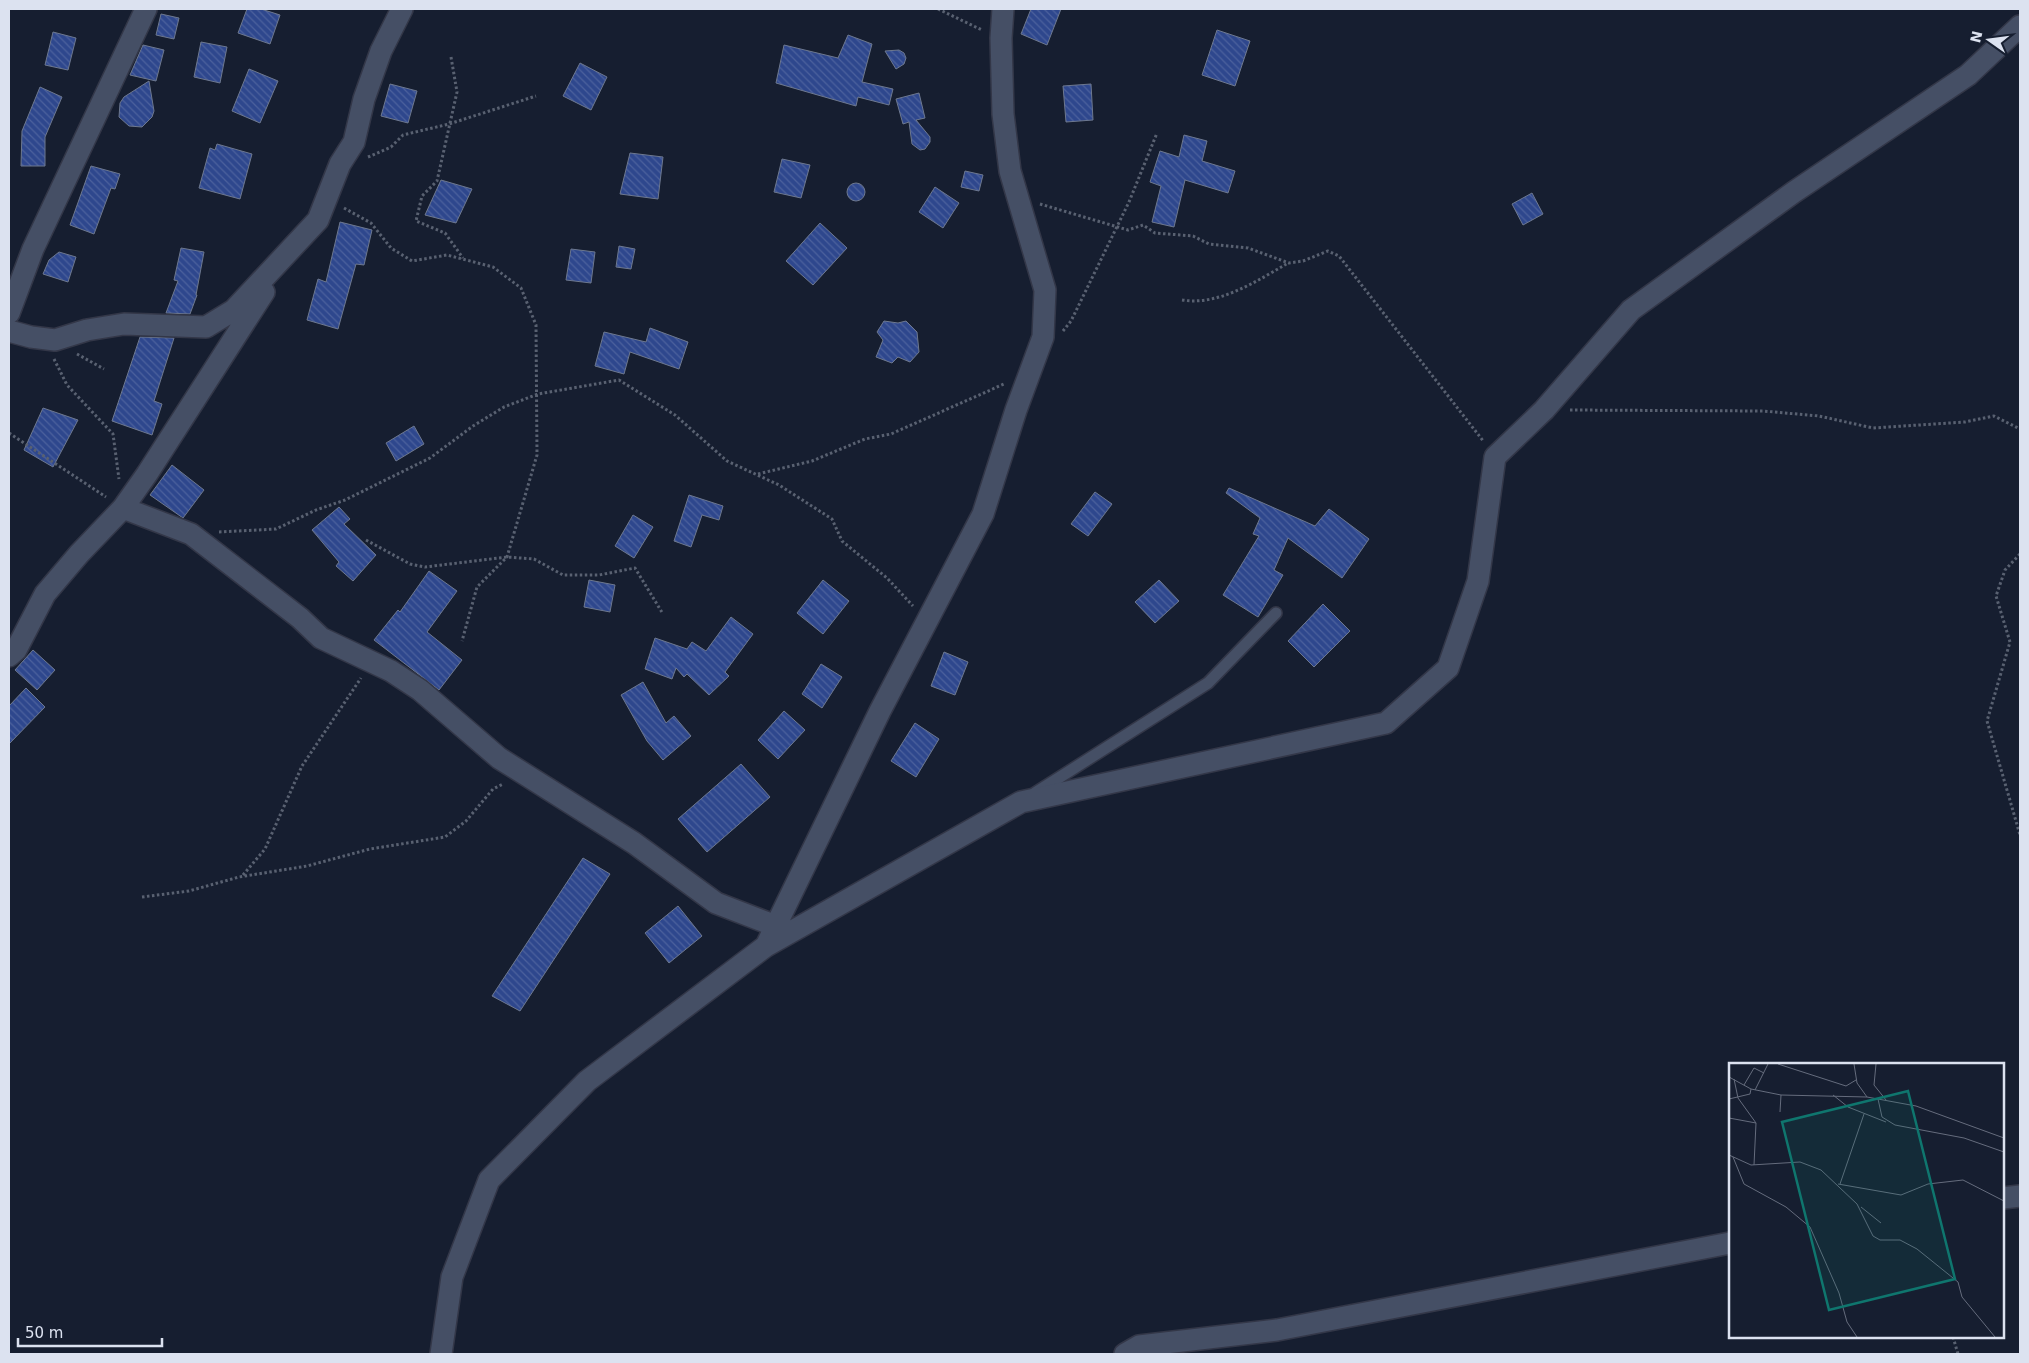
<svg xmlns="http://www.w3.org/2000/svg" width="2029" height="1363" viewBox="0 0 2029 1363" font-family="'DejaVu Sans',sans-serif">
<defs>
<pattern id="building-back-hatch" width="6" height="6" patternUnits="userSpaceOnUse" patternTransform="scale(1.25)"><rect width="6" height="6" fill="#2e478d"/><path d="M-1 5l2 2M0 0l6 6M5-1l2 2" fill="none" stroke="#4c619d"/></pattern>
</defs>
<rect width="100%" height="100%" fill="#161e30"/>
<path fill="url(#building-back-hatch)" stroke="#6d788f" d="M247,9H261L280,15L270,44L238,33Z
M1031,9H1061L1047,45L1021,34Z
M161,14L179,18L174,39L156,35Z
M1217,30L1250,41L1235,86L1202,75Z
M53,32L76,38L68,70L45,65Z
M848,35L872,44L862,82L893,89L889,105L858,97L856,106L776,83L784,45L838,58Z
M201,42L227,47L220,83L194,77Z
M143,45L164,50L156,81L130,75Z
M899,50L904,53L906,58L904,64L896,69L885,51Z
M580,63L607,77L591,110L563,96Z
M249,69L278,81L260,123L232,111Z
M149,81L154,111L152,117L142,127L129,126L119,117L120,103L124,97Z
M390,84L417,91L408,123L381,116Z
M1091,84L1093,120L1066,122L1063,86Z
M40,87L62,97L45,137V166H21L22,131Z
M919,93L925,118L916,120L930,137V142L925,149L920,150L912,144L909,122L903,124L896,99Z
M1184,135L1207,141L1202,161L1235,171L1228,193L1185,180L1174,227L1152,222L1161,186L1150,182L1160,151L1179,157Z
M217,144L252,154L240,199L199,188L210,148L215,150Z
M630,153L663,157L658,199L620,194Z
M782,159L810,165L801,198L774,192Z
M91,166L120,174L115,189L111,188L94,234L70,225Z
M965,171L983,175L979,191L961,187Z
M441,180L472,189L456,223L425,215Z
M847 192a9 9 0 1 1 18 0a9 9 0 1 1-18 0Z
M935,187L959,203L943,228L919,212Z
M1532,193L1543,214L1523,225L1512,204Z
M340,222L372,230L364,265L356,264L338,329L307,320L318,279L326,282Z
M820,223L847,248L813,285L786,261Z
M619,246L635,249L631,269L616,267Z
M181,248L204,252L196,295H197L190,314L166,313L178,281L174,280Z
M571,249L595,252L591,283L566,280Z
M59,252L76,257L68,282L43,274L49,260Z
M884,321L898,323L906,321L917,332L919,352L910,362L898,357L892,363L876,357L883,340L877,332Z
M650,328L688,342L679,369L630,352L624,374L595,366L604,332L646,342Z
M140,337L174,338L154,401L162,404L152,435L112,421Z
M43,408L78,420L53,467L24,450Z
M414,426L424,444L396,461L386,443Z
M172,465L204,490L183,518L150,495Z
M1229,488L1315,526L1329,509L1369,539L1342,578L1288,538L1274,570L1283,575L1258,617L1223,595L1259,536L1253,534L1260,518L1226,493Z
M1095,492L1112,504L1088,536L1071,524Z
M689,495L723,506L719,520L702,515L691,547L674,541Z
M339,507L350,519L344,524L376,555L353,581L336,566L339,562L312,530Z
M633,515L653,527L634,558L615,546Z
M429,571L457,591L427,632L462,660L439,690L374,640L398,610L400,612Z
M589,580L615,585L610,612L584,607Z
M823,580L849,601L823,634L797,613Z
M1159,580L1179,601L1155,623L1135,602Z
M1323,604L1350,631L1314,667L1288,641Z
M731,617L753,634L725,672L729,676L709,695L687,674L684,677L676,668L672,679L645,669L655,638L687,649L692,642L706,651Z
M33,650L55,670L37,690L15,670Z
M944,652L968,662L955,695L931,686Z
M821,664L842,677L822,708L802,694Z
M643,682L666,723L674,716L691,736L663,760L647,741L621,695Z
M26,688L45,707L9,744V706Z
M784,711L805,730L778,759L758,740Z
M915,723L939,739L916,777L891,761Z
M741,764L770,797L707,852L678,819Z
M583,858L610,874L520,1011L492,996Z
M678,906L702,936L669,963L645,933Z"/>
<g fill="none" stroke-linecap="round" stroke-linejoin="round">
<g stroke="#333748" stroke-width="14">
<path id="service" d="M1035,793L1208,683L1276,613"/>
</g>
<g stroke="#333748" stroke-width="24">
<path id="minor" d="M9,313L33,249L146,9
M9,331L31,337L55,340L87,330L124,324L206,327L234,310L318,220L340,164L354,142L364,99L381,51L402,9
M123,508L191,534L300,618L321,638L391,671L420,690L499,758L634,843L716,903L776,926
M9,656L16,650L45,594L79,554L123,508L147,474L264,292
M766,946L880,711L983,514L1016,410L1043,337L1045,290L1010,171L1003,114L1001,38L1003,9
M2003,1198L2020,1196
M441,1354L452,1277L489,1180L587,1081L766,946L1021,802L1386,723L1448,668L1478,581L1495,457L1544,410L1631,310L1794,192L1968,75L2020,26
M1125,1354L1139,1346L1277,1330L1730,1243"/>
</g>
<path stroke="#596171" stroke-width="3" stroke-dasharray="2.5 2.5" stroke-linecap="butt" d="M938,9L982,30
M451,57L457,92L437,181L422,196L416,221L445,233L463,258
M368,157L391,147L403,135L449,124L536,96
M1040,204L1128,230L1143,225L1155,233L1193,236L1209,244L1248,248L1289,263L1303,261L1328,251L1339,256L1484,442
M344,208L371,223L391,248L412,261L447,255L493,267L521,288L536,325L537,455L507,557L477,587L462,641
M1182,300C1219,306 1257,281 1288,263
M1063,331L1071,321L1129,202L1157,133
M77,354L104,369
M54,359L67,385L113,434L119,479
M1570,410L1763,411L1819,416L1873,428L1965,422L1994,416L2020,429
M9,433L106,497
M758,474L812,461L865,439L891,434L1004,384
M219,532L276,529L316,510L345,500L430,458L473,426L504,407L538,394L619,380L675,415L727,461L779,485L832,519L842,541L887,578L913,606
M366,540L410,564L425,567L507,557L534,559L563,575H599L635,568L663,614
M2020,554L2005,570L1996,596L2010,642L1987,721L2020,835
M243,875L265,849L302,766L361,678
M142,897L189,891L239,877L307,866L370,849L445,837L466,821L493,789L503,784
M1953,1337L1958,1354"/>
<use href="#service" stroke="#454f65" stroke-width="11"/>
<use href="#minor" stroke="#454f65" stroke-width="21"/>
</g>
<g transform="translate(1729 1063)">
<rect width="275" height="275" fill="#161e30"/>
<path fill="none" stroke="#656c7d" stroke-width="1" d="M49,1L117,23L127,17M125,1L128,20L138,34M147,1L145,22L157,37M0,14L22,26L52,32L138,34L187,43L275,75M5,16L9,35L27,60L25,102M15,22L25,5L35,10M26,27L39,1M104,32L119,44L157,59M0,36L21,31L22,26M149,36L153,54L166,62L235,75L275,89M51,49L52,32M0,55L27,60M0,92L22,102L71,99L92,107L128,141L144,173L151,177H171L188,186L229,219L233,234L266,274M4,94L15,121L57,144L81,164L110,230L118,259L128,274M109,121L172,132L199,121L234,117L275,138M111,121L135,51M132,144L152,160"/>
<path fill="#0f766e" fill-opacity="0.15" stroke="#0f766e" stroke-width="2.5" d="M179,28L226,216L100,247L53,59Z"/>
<rect width="275" height="275" fill="none" stroke="#dce2f0" stroke-width="2.5"/>
</g>
<rect width="2029" height="1363" fill="none" stroke="#dce2f0" stroke-width="20"/>
<g transform="translate(1989 40) rotate(284)" stroke="#161e30" stroke-width="4" paint-order="stroke">
<path d="M0-4L9 19L0 12L-9 19Z" fill="#dce2f0"/>
<text y="-8" font-size="14" font-weight="bold" text-anchor="middle" fill="#dce2f0">N</text>
</g>
<path d="M18 1338v8h144v-8" fill="none" stroke="#dce2f0" stroke-width="2.5"/>
<text x="25" y="1338" font-size="15" fill="#dce2f0" stroke="#161e30" stroke-width="4" paint-order="stroke">50 m</text>
</svg>
